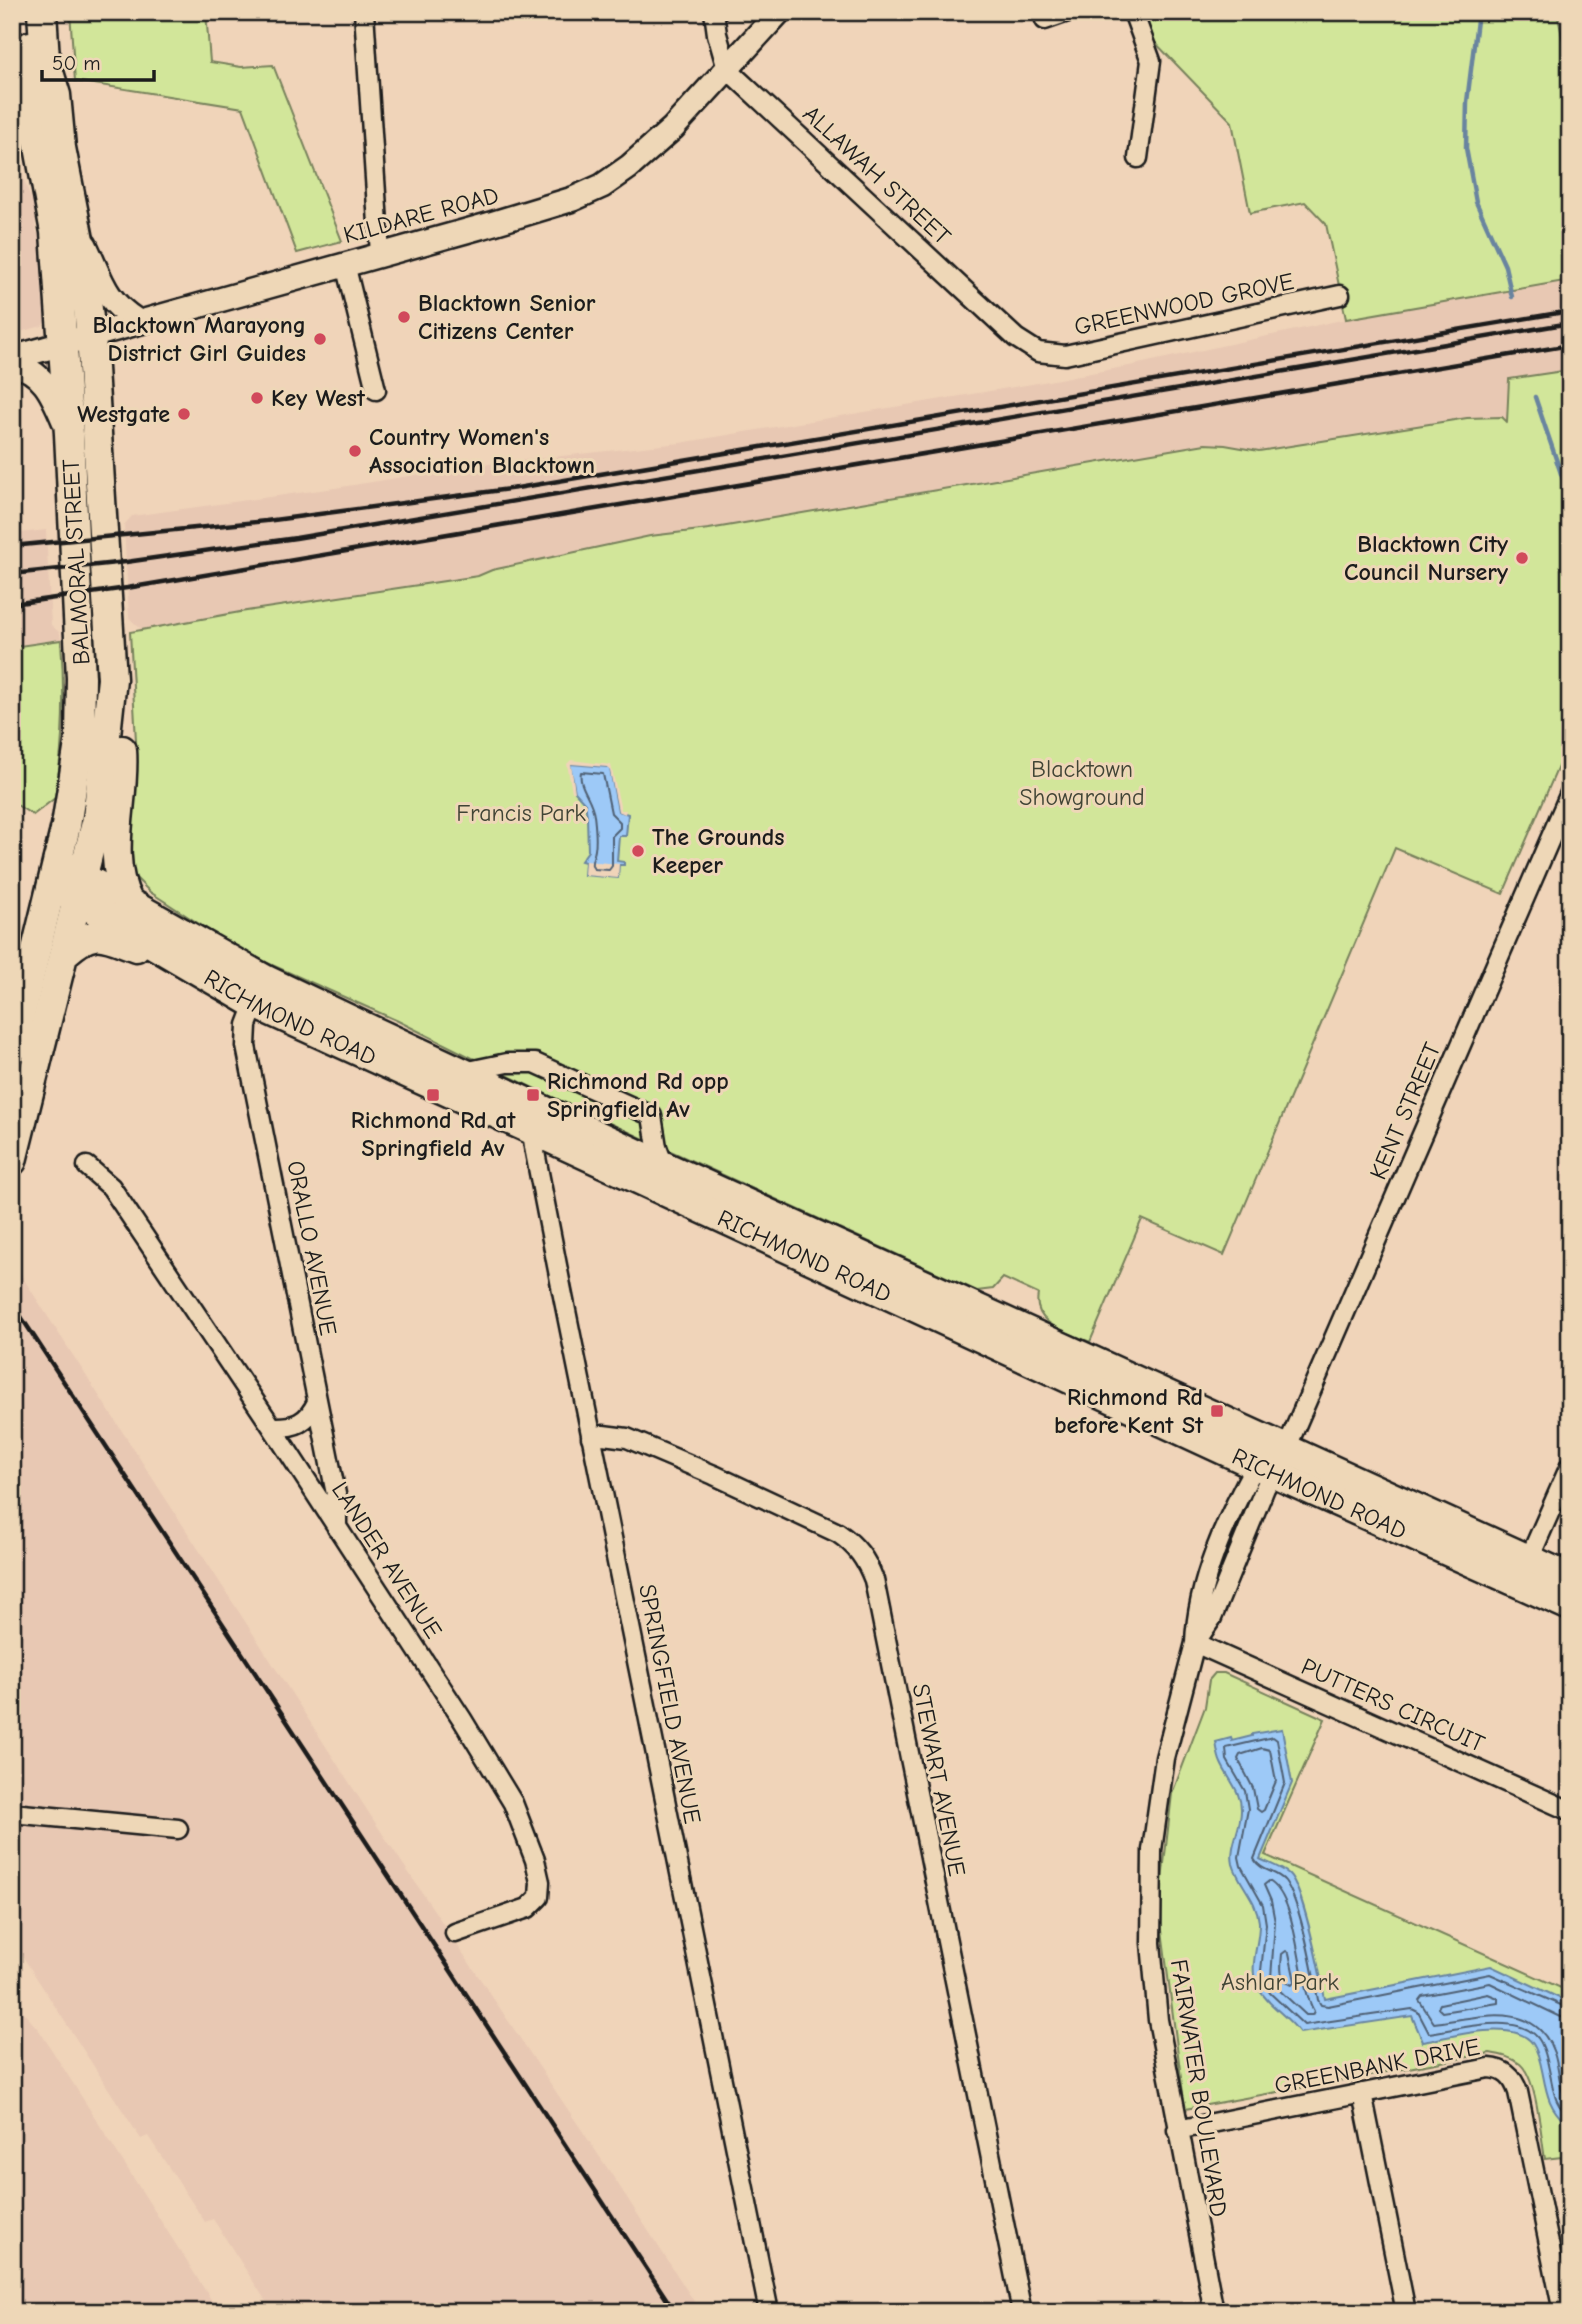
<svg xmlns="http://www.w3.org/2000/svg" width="1582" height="2324" viewBox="0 0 1582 2324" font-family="'Comic Neue',sans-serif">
<rect width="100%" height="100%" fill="#f0d4b9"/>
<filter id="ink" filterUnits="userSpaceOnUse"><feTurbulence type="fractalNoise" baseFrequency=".0143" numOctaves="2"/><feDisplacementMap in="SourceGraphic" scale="14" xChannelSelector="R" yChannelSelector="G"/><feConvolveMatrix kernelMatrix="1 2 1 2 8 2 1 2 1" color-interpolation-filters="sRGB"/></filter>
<g filter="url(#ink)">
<path fill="#e8c8b3" d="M12,65L23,178L38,216L35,223L37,233H40L46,321L42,326L12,334Z
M1570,280V370L1509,379L1508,423L1467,418L1258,451L1225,445L1205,444L709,529L650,536L492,570L478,576L240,612L142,630L129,618L124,525L132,516L335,488L471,466L680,443L1032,384L1129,366L1346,319Z
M46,530L51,625L60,633L61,640L12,647V534Z
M12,1261L378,1827L618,2184L701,2312H273L213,2219L205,2222L148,2136L141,2139L12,1940Z
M12,2000L39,2030L219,2312H12Z"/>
<path fill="#d2e69a" stroke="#77815b" stroke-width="2" d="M70,12H206L210,62L241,67L273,65L342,241L297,253L243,108L75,81Z
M1139,12H1390L1394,17L1419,12H1557L1570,74V280L1346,319L1326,224L1305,202L1250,213L1232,122L1145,32Z
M1570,370V739L1503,894L1395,848L1224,1255L1142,1219L1090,1342C1067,1332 1032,1325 1038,1294L1003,1278L993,1289L977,1291L537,1090L398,1021L241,951L150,892L131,873L128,845L136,741L130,632L240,612L478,576L492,570L650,536L709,529L1205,444L1225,445L1259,451L1467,418L1502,417L1507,422L1509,379Z
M61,640C65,694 64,745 55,798L33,815L12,802V647Z
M1215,1673H1224L1325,1719L1265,1855L1570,1992V2156L1545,2159C1541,2137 1537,2078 1520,2064C1511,2057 1502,2055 1490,2053L1185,2109L1159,1907L1172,1794L1205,1707L1209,1680Z"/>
<path fill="#9dc9f7" stroke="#69849f" stroke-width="2" d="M570,764L607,767L610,769L618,811L628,814L626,836H619L617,861L624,862V865H619L618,878L584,875L585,862L581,861L588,851L587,816L585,803L575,792Z
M1282,1729L1292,1783L1260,1859C1268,1863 1282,1868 1289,1874C1304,1889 1320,1975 1325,1999L1491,1966L1570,2003V2123H1566C1550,2109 1547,2096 1543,2075C1541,2065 1539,2053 1533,2044C1515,2018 1449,2037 1423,2042L1412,2016L1300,2033C1288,2016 1267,2005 1257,1986C1248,1966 1260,1943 1259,1922C1257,1899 1239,1885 1233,1864C1229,1846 1241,1829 1241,1811C1242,1792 1228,1779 1221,1763C1218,1757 1217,1748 1216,1742L1231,1738L1232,1741L1252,1736V1734Z"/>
<path fill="#f0d4b9" d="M571,760L611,765L621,810H626L625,814L618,811L610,771L607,767L571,764L575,792H572L567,764Z
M585,861L619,864L618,878L584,875Z"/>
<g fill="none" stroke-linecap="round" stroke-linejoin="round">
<path stroke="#506174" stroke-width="2" d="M581,772L603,774L611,813L620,822V828L612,836V866L609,870L594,869L592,866C591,859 594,857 595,850C597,839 595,825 594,815C592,798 578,787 581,772Z
M1262,1748L1270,1750L1276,1781L1264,1810L1261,1812L1257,1809L1253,1788L1238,1759L1240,1755Z
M1269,1881C1299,1898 1297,1983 1314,2011L1312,2015H1306L1277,1988L1271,1978L1275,1922L1271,1901L1264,1885Z
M1286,1951L1289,1953L1295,1981L1292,1985C1278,1979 1281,1967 1282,1954Z
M1488,1994L1498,1998V2003L1442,2012L1438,2008L1440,2004Z
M1570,2009L1490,1974L1328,2006L1321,2005L1318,2000C1313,1972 1301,1903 1285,1881C1277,1871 1260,1871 1254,1859L1285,1783L1277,1740L1273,1737L1226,1748L1227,1760L1245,1791L1248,1809L1239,1857L1241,1866L1263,1905L1266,1924L1261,1971L1263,1980L1270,1993L1304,2025L1412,2009L1418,2012L1429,2033C1457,2030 1516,2011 1538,2038C1546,2049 1548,2066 1551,2079C1554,2094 1556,2107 1570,2116
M1570,2018L1561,2017L1490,1983L1422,1996L1419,2000L1434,2023C1477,2018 1535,1998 1554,2053C1560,2070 1558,2091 1570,2105"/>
<path stroke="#69849f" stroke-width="4.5" d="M1478,12L1467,102L1466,148L1476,202L1505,266L1512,297
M1535,397L1570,500"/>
<g stroke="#1c1c1c" stroke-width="23">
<path id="minor" d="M364,12L380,254
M714,12L717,34L727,69L1016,338L1038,352L1065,355L1340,295
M1133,12L1151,61L1138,158
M1045,20L1068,12
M345,264L376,390
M258,996L247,1025L246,1046L337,1499V1528
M464,1072L507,1063H535L652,1116L657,1147L664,1166
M534,1125L532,1130L534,1147L562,1291L769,2312
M87,1166L111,1187L272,1427L462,1719L513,1803L535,1860L540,1882L539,1897L528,1908L455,1933
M272,1427C295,1428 307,1423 317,1402
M591,1437L603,1435L627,1438L714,1475L838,1533C857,1546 866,1559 874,1580L1022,2312
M1525,1568L1570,1466
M1195,1643L1570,1811
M1195,1643C1197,1581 1227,1518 1256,1464L1264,1460
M12,1813L178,1829
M1362,2093L1406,2312
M1177,2130L1489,2068C1505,2069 1513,2077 1518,2092L1563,2312
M1214,2312L1158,2020L1151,1943L1152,1850L1165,1758L1195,1643L1212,1618L1265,1488L1286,1449L1570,793"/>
</g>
<g stroke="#1c1c1c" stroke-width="28">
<path id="tertiary" d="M85,245C101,278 104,300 137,321
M12,358L484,226L573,199L602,186L629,167L673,128L779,12
M12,364C43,370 53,395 64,421"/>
</g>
<g stroke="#1c1c1c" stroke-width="33">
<g id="primary">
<path d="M122,750C126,801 104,854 128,901"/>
<path d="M58,860L83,877L266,980L369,1029L664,1166L1570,1578"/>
<path id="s1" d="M52,885L255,1004L532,1130L1295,1483L1570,1606"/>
<path d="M66,952C94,927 103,935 136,947"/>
<path d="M12,1049L66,826L80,737L81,678L69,434L55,232L34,120L30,46"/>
<path d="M12,1161L97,819L112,679L91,335L81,250L61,148L56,95L45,59L42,12"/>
</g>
</g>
<use href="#minor" stroke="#eed7b7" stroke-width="18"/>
<use href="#tertiary" stroke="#eed7b7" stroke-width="23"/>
<use href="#primary" stroke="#eed7b7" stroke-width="28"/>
<path stroke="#1c1c1c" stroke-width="4.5" d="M12,546L266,521L517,488L1570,311
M12,574L126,562L296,538L1570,323
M12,604L127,588L1570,345
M12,1303L675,2312"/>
</g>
</g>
<g fill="#d1495b" stroke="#eed7b7" stroke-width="2.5">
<circle cx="404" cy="317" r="7"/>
<circle cx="320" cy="339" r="7"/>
<circle cx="257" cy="398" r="7"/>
<circle cx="184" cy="414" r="7"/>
<circle cx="355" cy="451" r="7"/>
<circle cx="1522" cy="558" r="7"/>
<circle cx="638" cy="851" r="7"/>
<rect x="426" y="1088" width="14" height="14" rx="3.5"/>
<rect x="526" y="1088" width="14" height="14" rx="3.5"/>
<rect x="1210" y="1404" width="14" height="14" rx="3.5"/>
</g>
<g text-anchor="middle" stroke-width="6" stroke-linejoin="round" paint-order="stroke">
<g font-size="24" fill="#1c1c1c" stroke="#eed7b7">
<text transform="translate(877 175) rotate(43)" y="8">ALLAWAH STREET</text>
<text transform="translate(421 215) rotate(-15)" y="8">KILDARE ROAD</text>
<text transform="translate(1184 304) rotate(-12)" y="8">GREENWOOD GROVE</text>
<text transform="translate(76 562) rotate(-93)" y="8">BALMORAL STREET</text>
<text dy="8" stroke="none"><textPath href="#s1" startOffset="273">RICHMOND ROAD</textPath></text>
<text transform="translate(1405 1111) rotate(-67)" y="8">KENT STREET</text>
<text transform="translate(312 1248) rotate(79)" y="8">ORALLO AVENUE</text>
<text dy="8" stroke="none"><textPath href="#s1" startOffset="840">RICHMOND ROAD</textPath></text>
<text dy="8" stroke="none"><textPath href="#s1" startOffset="1407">RICHMOND ROAD</textPath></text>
<text transform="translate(387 1560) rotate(57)" y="8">LANDER AVENUE</text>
<text transform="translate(670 1704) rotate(79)" y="8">SPRINGFIELD AVENUE</text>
<text transform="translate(1393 1705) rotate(24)" y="8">PUTTERS CIRCUIT</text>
<text transform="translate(939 1780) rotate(79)" y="8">STEWART AVENUE</text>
<text transform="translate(1377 2066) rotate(-11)" y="8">GREENBANK DRIVE</text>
<text transform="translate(1199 2088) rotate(81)" y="8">FAIRWATER BOULEVARD</text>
</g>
<g font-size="24" font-weight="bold" fill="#1c1c1c" stroke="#eed7b7" text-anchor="start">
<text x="418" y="311">Blacktown Senior<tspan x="418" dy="28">Citizens Center</tspan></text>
<text x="306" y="333" text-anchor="end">Blacktown Marayong<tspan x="306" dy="28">District Girl Guides</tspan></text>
<text x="271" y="406">Key West</text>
<text x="170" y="422" text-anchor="end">Westgate</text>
<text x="369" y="445">Country Women's<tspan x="369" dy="28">Association Blacktown</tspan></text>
<text x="1508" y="552" text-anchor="end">Blacktown City<tspan x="1508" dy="28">Council Nursery</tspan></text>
<text x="652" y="845">The Grounds<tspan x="652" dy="28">Keeper</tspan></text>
<text x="547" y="1089">Richmond Rd opp<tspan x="547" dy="28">Springfield Av</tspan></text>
<text x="433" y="1128" text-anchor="middle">Richmond Rd at<tspan x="433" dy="28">Springfield Av</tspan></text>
<text x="1203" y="1405" text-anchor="end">Richmond Rd<tspan x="1203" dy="28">before Kent St</tspan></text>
</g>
<g font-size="24" fill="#404435" stroke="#eed7b7">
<text x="1082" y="777">Blacktown<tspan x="1082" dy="28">Showground</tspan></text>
<text x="521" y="821">Francis Park</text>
<text x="1280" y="1990">Ashlar Park</text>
</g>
</g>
<rect width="1582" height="2324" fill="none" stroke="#eed7b7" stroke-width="42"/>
<rect x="21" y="21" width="1540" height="2282" fill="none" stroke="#1c1c1c" stroke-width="2.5" filter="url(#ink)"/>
<path d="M42 70v10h112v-10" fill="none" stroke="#1c1c1c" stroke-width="3.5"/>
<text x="52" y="70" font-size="21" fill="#1c1c1c" stroke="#eed7b7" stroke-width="5" paint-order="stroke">50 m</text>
</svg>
